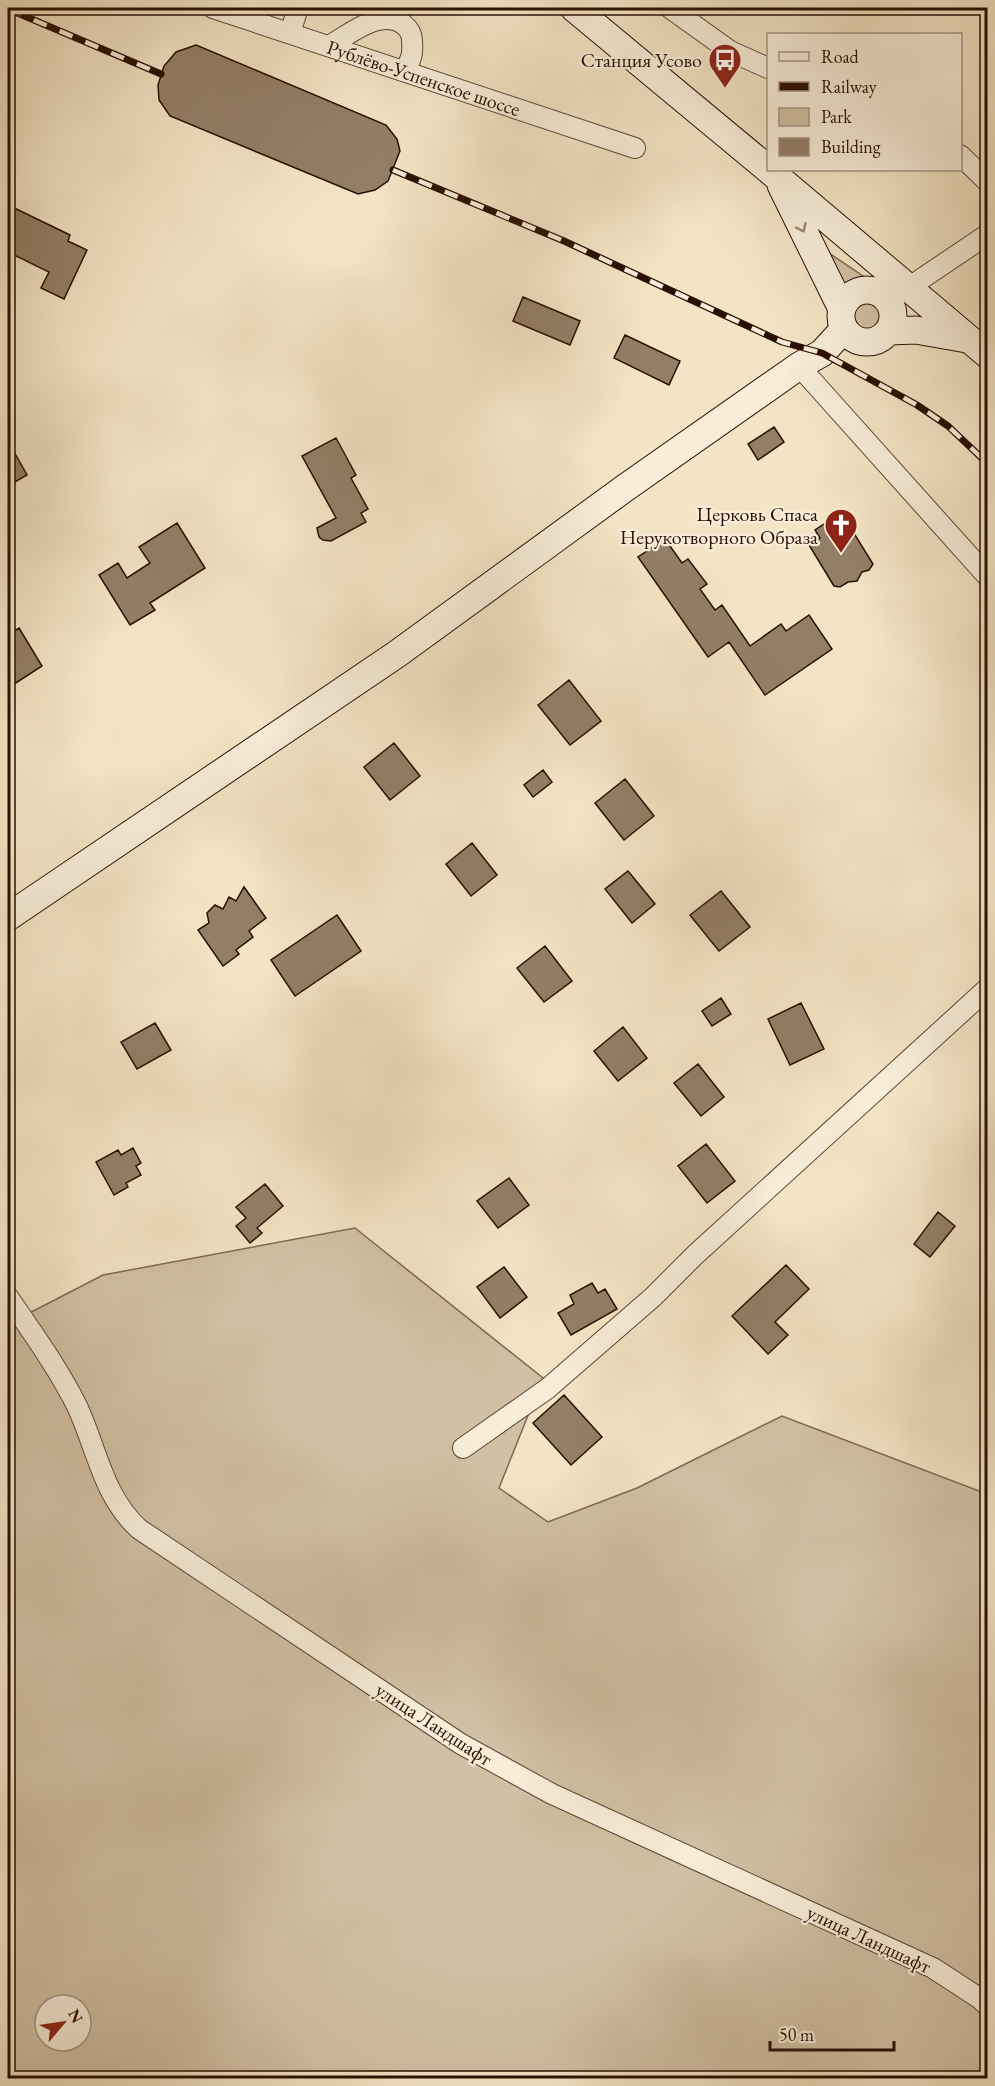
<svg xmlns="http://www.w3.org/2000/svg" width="995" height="2086" viewBox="0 0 995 2086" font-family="'EB Garamond',serif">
<rect width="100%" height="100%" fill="#f3e4c5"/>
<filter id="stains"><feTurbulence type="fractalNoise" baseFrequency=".00333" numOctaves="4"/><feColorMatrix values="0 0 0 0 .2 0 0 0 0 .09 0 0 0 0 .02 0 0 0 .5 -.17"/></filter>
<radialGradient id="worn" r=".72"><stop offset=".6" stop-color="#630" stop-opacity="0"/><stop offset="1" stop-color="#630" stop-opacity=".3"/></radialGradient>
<path fill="#d1c0a4" stroke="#7e6853" stroke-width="1.5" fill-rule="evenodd" d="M817,245L863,276L845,287Z
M849 316a19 19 0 1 1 38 0a19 19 0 1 1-38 0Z
M355,1228L543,1378L499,1488L548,1522L637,1488L782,1416L987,1494V2078H8V1313L14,1321L103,1275ZM45,2005H81V2041H45Z"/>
<path fill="#937e67" stroke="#2a0f02" stroke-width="1.5" d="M196,45L386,125L397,139L400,151L388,181L375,190L358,194L170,116L159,100L158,85L164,66L176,52Z
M8,205L70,235L68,241L87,250L64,299L41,288L49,272L8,252Z
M523,297L580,321L570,345L513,321Z
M625,335L680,361L669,385L614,358Z
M774,427L784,442L758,460L748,444Z
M336,438L356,475L351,478L368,509L361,513L366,522L331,541L323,540L319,537L317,528L336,518L302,456Z
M8,441L27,475L8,486Z
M830,520L835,529L847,522L873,564L869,570L862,572L857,581L848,582L840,587L834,586L809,545L820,538L815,530Z
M177,523L205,568L150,603L155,610L130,625L99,575L118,563L127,578L150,563L139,547Z
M665,539L682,563L688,559L707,584L700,589L715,610L722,605L750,646L781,624L786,631L809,615L832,649L765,695L729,642L708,657L638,557Z
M19,628L42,666L8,688V635Z
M569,680L601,721L570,745L538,705Z
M394,743L420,776L390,800L364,767Z
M543,770L552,782L533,797L524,785Z
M625,779L654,816L624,840L595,803Z
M472,843L497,875L471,896L446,864Z
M628,871L655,904L632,923L605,889Z
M244,887L266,918L249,931L253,937L236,950L239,954L223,966L198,930L209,923L207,913L215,905L223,909L229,897L236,901Z
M721,891L750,927L719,951L690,915Z
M337,915L361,951L295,996L271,960Z
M545,946L572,981L544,1002L517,968Z
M721,998L731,1014L712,1026L702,1011Z
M801,1003L824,1049L790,1065L768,1019Z
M155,1023L171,1050L137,1069L121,1042Z
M623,1027L647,1058L618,1081L594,1051Z
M698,1064L724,1097L701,1116L674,1083Z
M706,1144L735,1181L707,1203L678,1166Z
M133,1148L141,1163L136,1166L141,1175L126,1183L128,1187L114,1195L96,1162L118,1150L121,1155Z
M509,1178L529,1205L498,1228L477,1201Z
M265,1184L283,1206L257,1228L262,1233L250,1243L236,1226L246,1218L236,1207Z
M938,1212L955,1226L930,1257L914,1244Z
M786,1265L809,1289L775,1322L788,1335L768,1354L732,1316Z
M504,1267L527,1297L500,1318L477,1287Z
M592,1283L598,1293L605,1289L617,1309L571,1335L558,1313L574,1304L570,1295Z
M564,1395L602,1437L571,1465L533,1423Z"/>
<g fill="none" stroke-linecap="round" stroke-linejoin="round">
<g stroke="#5c4433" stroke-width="22">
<g id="street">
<path id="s1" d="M213,8L635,148"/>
<path d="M670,8L730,51L768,68"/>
<path d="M290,33L298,8"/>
<path d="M329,46C350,34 380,8 403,24C408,28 412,34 412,40C413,53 412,61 403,71"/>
<path d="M960,155L988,182"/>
<path d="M908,288L988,234"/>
<path d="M799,366L988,577"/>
<path d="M8,1297C32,1332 58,1368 77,1406C97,1449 103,1496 139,1529L461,1744L552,1794L933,1968L979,1998L988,2006"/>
<path d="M463,1448L547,1389L653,1297L695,1255L988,988"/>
</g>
</g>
<g stroke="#2a0f02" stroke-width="29">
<path id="secondary" d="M574,8L768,169
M769,170L988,355
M781,185L842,309
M841 316a26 26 0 1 1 52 0a26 26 0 1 1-52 0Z
M889,331L916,330L967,339
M8,917L397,654L625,488L799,366L822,353L844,329"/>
</g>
<use href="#street" stroke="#f7edd9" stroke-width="20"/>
<use href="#secondary" stroke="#f7edd9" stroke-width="27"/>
<g stroke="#2a0f02" stroke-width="7">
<path id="rail" d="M8,9L161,74
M393,170L564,241L782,342L822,353L917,405L948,426L988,464"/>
</g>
<use href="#rail" stroke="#f7edd9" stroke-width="4.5" stroke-dasharray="14" stroke-linecap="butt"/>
</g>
<defs><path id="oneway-chevron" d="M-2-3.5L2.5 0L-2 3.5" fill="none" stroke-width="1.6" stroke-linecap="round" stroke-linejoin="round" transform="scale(1.5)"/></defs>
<use stroke="#9b8978" href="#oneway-chevron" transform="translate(802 228) rotate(65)"/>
<defs>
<g id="bus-pin" transform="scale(1.725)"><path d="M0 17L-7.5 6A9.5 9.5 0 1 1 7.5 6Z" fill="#8f2418" stroke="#f7edd9"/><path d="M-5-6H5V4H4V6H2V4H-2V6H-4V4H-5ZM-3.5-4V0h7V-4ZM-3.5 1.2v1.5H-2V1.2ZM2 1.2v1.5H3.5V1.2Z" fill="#fff"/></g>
<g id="church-pin" transform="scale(1.725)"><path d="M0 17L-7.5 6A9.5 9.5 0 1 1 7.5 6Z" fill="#8f2418" stroke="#f7edd9"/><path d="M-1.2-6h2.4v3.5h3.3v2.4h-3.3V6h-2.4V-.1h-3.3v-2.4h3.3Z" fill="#fff"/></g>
</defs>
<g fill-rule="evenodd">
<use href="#bus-pin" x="725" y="60"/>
<use href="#church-pin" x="841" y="525"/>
</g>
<g text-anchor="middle" stroke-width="4.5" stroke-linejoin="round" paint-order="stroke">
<g font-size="20" fill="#2a0f02" stroke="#f7edd9" text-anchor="end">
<text x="702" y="67">Станция Усово</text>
<text x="818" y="521">Церковь Спаса<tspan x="818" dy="23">Нерукотворного Образа</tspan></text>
</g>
<g font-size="20" fill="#2a0f02" stroke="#f7edd9">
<text dy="7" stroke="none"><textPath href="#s1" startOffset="222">Рублёво-Успенское шоссе</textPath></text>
<text transform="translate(434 1724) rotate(33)" y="7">улица Ландшафт</text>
<text transform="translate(869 1939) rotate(25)" y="7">улица Ландшафт</text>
</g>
</g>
<rect width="995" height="2086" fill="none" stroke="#f3e4c5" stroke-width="30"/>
<rect x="9" y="9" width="977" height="2068" fill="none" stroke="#2a0f02" stroke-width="3"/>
<rect x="15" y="15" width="965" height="2056" fill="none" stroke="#2a0f02" stroke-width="1.5"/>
<rect x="767" y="33" width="195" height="138" fill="#f7edd9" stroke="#a59483" stroke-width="1.5"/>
<rect x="779" y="52" width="30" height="9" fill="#f7edd9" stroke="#a59483" stroke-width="1.5"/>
<text x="821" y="63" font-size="18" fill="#2a0f02">Road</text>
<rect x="779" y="82" width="30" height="9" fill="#2a0f02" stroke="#a59483" stroke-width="1.5"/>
<text x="821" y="93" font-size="18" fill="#2a0f02">Railway</text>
<rect x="779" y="108" width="30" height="18" fill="#d1c0a4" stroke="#a59483" stroke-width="1.5"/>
<text x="821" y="123" font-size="18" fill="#2a0f02">Park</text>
<rect x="779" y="138" width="30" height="18" fill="#937e67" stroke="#a59483" stroke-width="1.5"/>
<text x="821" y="153" font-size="18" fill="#2a0f02">Building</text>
<g transform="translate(63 2023) rotate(61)"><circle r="28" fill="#f7edd9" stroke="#a59483" stroke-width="1.5"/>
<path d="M0-4.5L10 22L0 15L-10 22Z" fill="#8f2418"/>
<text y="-9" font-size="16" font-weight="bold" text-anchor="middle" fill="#2a0f02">N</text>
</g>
<path d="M770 2041v9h124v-9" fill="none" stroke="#2a0f02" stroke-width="3"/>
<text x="779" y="2041" font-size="18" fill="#2a0f02" stroke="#f7edd9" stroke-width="4.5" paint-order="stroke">50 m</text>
<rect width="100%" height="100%" filter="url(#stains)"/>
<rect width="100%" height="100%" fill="url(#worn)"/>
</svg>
